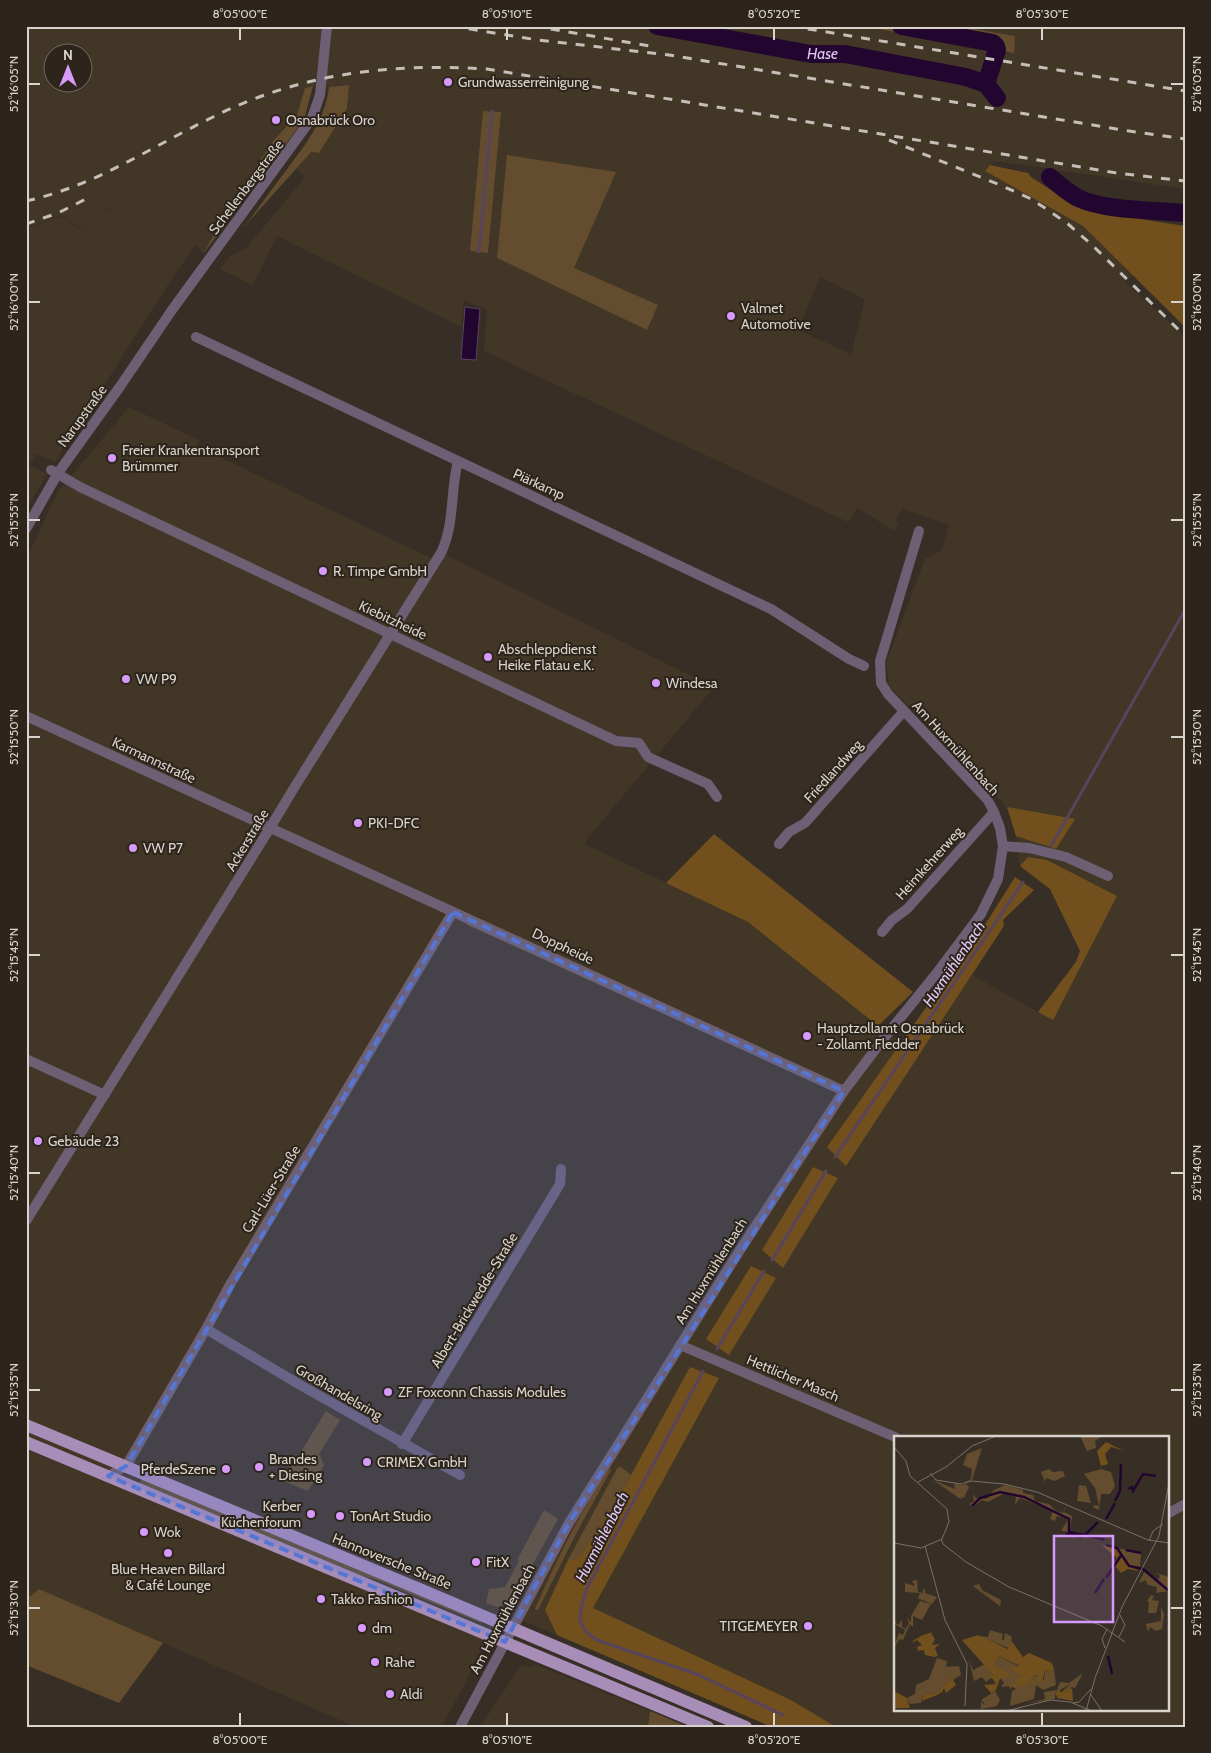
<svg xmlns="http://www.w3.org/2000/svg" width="1211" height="1753" viewBox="0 0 1211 1753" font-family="Cabin,sans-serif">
<rect width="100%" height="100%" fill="#372f25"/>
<path fill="#423626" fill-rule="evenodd" d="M26,26H861L1013,53L1015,36L958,26H1185V189L995,161L985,170L1083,226L1133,276L1125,282L1185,337V1727H772L502,1612L442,1727H356L39,1589L26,1600V560L57,493L129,407L199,440L197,446L431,558L436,550L714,687L588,838L585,844L748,922L878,1026L919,1055L972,975L1038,1012L1076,962L1080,951L1050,889L1020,866L1016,836L1007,807L890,687L886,663L925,559L942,550L949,525L903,509L895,521L898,524L894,531L858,508L848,522L484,351L487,310L464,300L461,327L277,236L253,285L220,269L229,257L247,247L305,177L295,168L311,152L319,153L347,110L349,85L329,87L313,86L305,88L297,115L273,141L232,202L203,254L196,244L171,280L55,462L36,454L29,465L47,474L26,509V229L61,216L80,229L99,206L106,211L138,176L106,210L99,206L80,228L61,215L26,228ZM52,52H82V82H52ZM820,277L865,299L851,354L798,330ZM895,1437H1167V1709H895Z
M534,1664L650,1711L648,1727H480L520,1667L525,1665L531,1667Z"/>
<path fill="#644d2e" d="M861,26H958L1015,36L1014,53Z
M349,85L347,109L319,153L311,152L244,227C258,209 271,190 285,172C305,145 325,121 329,87Z
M313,86L305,116L297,129L203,254L232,202L273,141L297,115L305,88Z
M483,111L501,112L488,253L470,251Z
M507,155L616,172L574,268L658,305L647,330L497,258Z
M465,924L472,925L653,1008L654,1010Z
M326,1411L340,1420L319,1454L324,1465L308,1491L283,1481Z
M618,1467H621L631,1475L613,1508L578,1559L568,1560Z
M610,1468L611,1470L576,1534L538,1610L535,1609C556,1560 580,1512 610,1468Z
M142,1478L482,1620L481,1623L377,1580L349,1572L139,1484Z
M544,1510L558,1519L511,1603L496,1607L486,1603L489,1589L505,1587L519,1561L517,1560Z
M39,1589L163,1643L119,1703L26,1665V1600Z
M650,1711L688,1727H648Z"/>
<path fill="#72501d" d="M990,165L1028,173L1031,177L1066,200L1102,213L1185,226V327L1083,226L985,171Z
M1007,807L1075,819L1056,849L1016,836Z
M714,834L913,992L878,1026L748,922L666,883Z
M1028,857L1047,860L1117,896L1053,1020L1038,1012L1076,962L1080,951L1050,889L1020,866Z
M1015,877L1034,890L1003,920L1004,926L846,1166L827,1147L988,920Z
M813,1167L838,1178L783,1268L762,1250Z
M751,1266L776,1278L729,1355L706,1339Z
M690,1367L719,1378L593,1608L791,1700L836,1727H772L557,1635L545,1610L568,1560L578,1559L613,1508Z"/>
<path fill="#22062f" stroke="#59445e" d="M465,307L480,309L476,360L461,359Z"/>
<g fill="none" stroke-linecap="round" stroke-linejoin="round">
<path stroke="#59445e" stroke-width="3" d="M479,252L492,111
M1051,846L1185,610
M835,1157L1023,882
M772,1260L826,1171
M717,1349L764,1271
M703,1371L587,1588C580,1612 572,1625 597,1640L699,1675L783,1715"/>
<g stroke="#22062f" stroke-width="18">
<path id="s1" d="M657,26L811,54H845L966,77L986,84L997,98"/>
<path d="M901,26L993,43L996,46L997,50L986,84"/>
<path d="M1050,177C1059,185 1067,192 1078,198C1105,211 1154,210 1185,213"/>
</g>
<path stroke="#6d6075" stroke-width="10" d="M196,337L771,609L849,659L864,666
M51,470L80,487L616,741L639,743L648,757L708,784L717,797
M26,529L58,473L119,388L172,310L312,118L320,95L327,26
M26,716L844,1091
M779,844L789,832L805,823L904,711
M1003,846L1029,848L1066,857L1108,876
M882,932L892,920L907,909L994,812
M26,1059L105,1095
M26,1221L270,828L294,788L441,553C455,524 450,492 458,461
M206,1329L302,1386L460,1475
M680,1345L895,1437
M402,1444L560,1184L561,1169
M108,1476L126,1466L206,1329L231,1283L453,912
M1167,1514L1185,1504
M460,1727L569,1523L740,1250L844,1091L884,1038L936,974L981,914L998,879L1003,846L1000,828L994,812L987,799L888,694L881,683L880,661L919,531"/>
<path stroke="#a78db8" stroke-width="12" d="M26,1425L422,1590L746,1727
M26,1442L708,1727"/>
<path stroke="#c4bfb8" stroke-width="3" stroke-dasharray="9 9" stroke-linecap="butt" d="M451,26L538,40L669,55L1129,131L1185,139
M533,26L656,47
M790,26L1185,91
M889,140L1000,185L1029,198L1045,208L1068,224L1091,244L1185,336
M26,201C95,186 151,147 213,117C301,73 390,63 487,69L1117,173L1185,181
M26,224L58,213L90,197"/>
</g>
<path fill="#5576d5" fill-opacity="0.2" stroke="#5576d5" stroke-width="4" stroke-dasharray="10 6" stroke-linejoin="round" d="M453,912L844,1091L569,1523L505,1642L108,1476L126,1466Z"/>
<path fill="none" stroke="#d8d3cd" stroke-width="2" d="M240,28V40M507,28V40M774,28V40M1042,28V40M28,84H40M1171,84H1184M28,302H40M1171,302H1184M28,520H40M1171,520H1184M28,737H40M1171,737H1184M28,955H40M1171,955H1184M28,1173H40M1171,1173H1184M28,1390H40M1171,1390H1184M28,1608H40M1171,1608H1184M240,1713V1726M507,1713V1726M774,1713V1726M1042,1713V1726"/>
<g fill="#d69bfa" stroke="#2d251c" stroke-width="2">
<circle cx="448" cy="82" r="5"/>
<circle cx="276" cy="120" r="5"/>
<circle cx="731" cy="316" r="5"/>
<circle cx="112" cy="458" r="5"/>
<circle cx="323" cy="571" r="5"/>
<circle cx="488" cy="657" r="5"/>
<circle cx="126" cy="679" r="5"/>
<circle cx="656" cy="683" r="5"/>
<circle cx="358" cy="823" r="5"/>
<circle cx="133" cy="848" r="5"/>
<circle cx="807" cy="1036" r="5"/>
<circle cx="38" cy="1141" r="5"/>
<circle cx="388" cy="1392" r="5"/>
<circle cx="367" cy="1462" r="5"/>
<circle cx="259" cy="1467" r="5"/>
<circle cx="226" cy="1469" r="5"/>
<circle cx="311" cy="1514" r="5"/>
<circle cx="340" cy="1516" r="5"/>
<circle cx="144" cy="1532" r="5"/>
<circle cx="168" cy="1553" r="5"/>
<circle cx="476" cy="1562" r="5"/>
<circle cx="321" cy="1599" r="5"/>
<circle cx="808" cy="1626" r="5"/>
<circle cx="362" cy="1628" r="5"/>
<circle cx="375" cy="1662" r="5"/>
<circle cx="390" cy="1694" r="5"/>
</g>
<g text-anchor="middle" stroke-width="4" stroke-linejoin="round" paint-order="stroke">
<g font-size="14" fill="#d8d3cd" stroke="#2d251c" text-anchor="start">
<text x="458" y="87">Grundwasserreinigung</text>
<text x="286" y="125">Osnabrück Oro</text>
<text x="741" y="313">Valmet<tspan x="741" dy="16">Automotive</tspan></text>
<text x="122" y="455">Freier Krankentransport<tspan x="122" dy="16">Brümmer</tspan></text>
<text x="333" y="576">R. Timpe GmbH</text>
<text x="498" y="654">Abschleppdienst<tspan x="498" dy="16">Heike Flatau e.K.</tspan></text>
<text x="136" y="684">VW P9</text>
<text x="666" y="688">Windesa</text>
<text x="368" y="828">PKI-DFC</text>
<text x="143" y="853">VW P7</text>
<text x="817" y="1033">Hauptzollamt Osnabrück<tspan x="817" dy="16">- Zollamt Fledder</tspan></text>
<text x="48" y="1146">Gebäude 23</text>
<text x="398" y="1397">ZF Foxconn Chassis Modules</text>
<text x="269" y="1464">Brandes<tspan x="269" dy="16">+ Diesing</tspan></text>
<text x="377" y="1467">CRIMEX GmbH</text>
<text x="216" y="1474" text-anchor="end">PferdeSzene</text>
<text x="301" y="1511" text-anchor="end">Kerber<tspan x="301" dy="16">Küchenforum</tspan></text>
<text x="350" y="1521">TonArt Studio</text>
<text x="154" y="1537">Wok</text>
<text x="486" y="1567">FitX</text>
<text x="168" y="1574" text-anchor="middle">Blue Heaven Billard<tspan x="168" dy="16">&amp; Café Lounge</tspan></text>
<text x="331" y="1604">Takko Fashion</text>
<text x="798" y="1631" text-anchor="end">TITGEMEYER</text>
<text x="372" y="1633">dm</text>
<text x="385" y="1667">Rahe</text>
<text x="400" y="1699">Aldi</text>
</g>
<g font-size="14" fill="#d8d3cd" stroke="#2d251c">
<text transform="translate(246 187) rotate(-53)" y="5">Schellenbergstraße</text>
<text transform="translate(82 416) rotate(-54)" y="5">Narupstraße</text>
<text transform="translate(539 484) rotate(25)" y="5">Piärkamp</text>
<text transform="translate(393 620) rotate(25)" y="5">Kiebitzheide</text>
<text transform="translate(956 748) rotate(48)" y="5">Am Huxmühlenbach</text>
<text transform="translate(154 760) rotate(25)" y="5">Karmannstraße</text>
<text transform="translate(833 771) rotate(-48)" y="5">Friedlandweg</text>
<text transform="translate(247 840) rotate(-59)" y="5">Ackerstraße</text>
<text transform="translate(929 863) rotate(-48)" y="5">Heimkehrerweg</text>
<text transform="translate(563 946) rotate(25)" y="5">Doppheide</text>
<text transform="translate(271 1189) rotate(-59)" y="5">Carl-Lüer-Straße</text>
<text transform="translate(711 1271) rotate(-58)" y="5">Am Huxmühlenbach</text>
<text transform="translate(474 1300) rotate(-59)" y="5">Albert-Brickwedde-Straße</text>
<text transform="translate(793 1378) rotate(23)" y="5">Hettlicher Masch</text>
<text transform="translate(339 1392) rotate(30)" y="5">Großhandelsring</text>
<text transform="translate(392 1561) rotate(22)" y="5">Hannoversche Straße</text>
<text transform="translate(502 1619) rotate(-62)" y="5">Am Huxmühlenbach</text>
</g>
<g font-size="15" font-style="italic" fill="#e5caf6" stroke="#2d251c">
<text dy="5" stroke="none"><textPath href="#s1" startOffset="168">Hase</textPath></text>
<text transform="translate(954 964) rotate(-56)" y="5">Huxmühlenbach</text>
<text transform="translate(602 1537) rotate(-63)" y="5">Huxmühlenbach</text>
</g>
</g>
<g transform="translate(894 1436)">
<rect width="275" height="275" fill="#372f25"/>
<path d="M186,0H209L201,5L202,12L193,15ZM88,12L78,44L68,48L77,43L78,33L69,29L73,18ZM155,33L159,36L169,35L171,40L161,45L152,42L151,46L147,36ZM207,33L217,36L221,50L216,58H207L205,74L200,72L199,69L205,70L201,52L190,38ZM39,44L61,53L60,48L70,49L71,48L78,45L72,48L75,51L70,62L66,61L68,64ZM111,49L129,54V57L139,59L141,65L155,68L162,75L169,77L172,68L170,76L178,80L176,96L167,95L173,85L171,82L163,80L161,85L156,83L159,75L126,62L121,69L122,61L115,59L109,58L94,66L88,64L79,71L75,68L80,65L79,58L82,62L93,63L100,54ZM185,49L192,50L197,67L183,65ZM224,112L247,118L246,131L235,129ZM251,134L260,143L264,144L266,140L262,137L275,141V155L262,157L263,151L254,149L251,144L245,147ZM23,144L24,156L29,157V154L31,152V157L43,161L38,168L21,161L24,162L26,157L11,156V147L21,150L18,145ZM85,148L88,154L107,164L106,170L79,150ZM257,159L260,160L258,164L265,165L262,177H254L255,166L253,165ZM26,165L37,168L28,184L19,180V191L16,188L9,204L6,203L0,211L5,197L9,199L11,194L4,190L0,187V185L4,189L8,184V191L12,193L15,187L13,181L17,186V180ZM267,171L270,178L268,193L262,195L256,191L254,196L252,188L267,185ZM96,194L109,198L108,204H110L111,197L118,201L115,212L84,200L94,201ZM105,220L130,233L134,231L135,234L132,235L136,247L140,239L150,244L151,234L154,236L160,233L162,249L149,254L142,249L140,263L116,270L118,255L122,253L117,250L107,251L110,247L98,230ZM43,222L53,225L52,231L65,230L67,239L56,244L52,249L49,248L45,257L29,258L27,267L16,268L13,262L21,258L22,249L35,243ZM75,224L79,234L91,228L99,239L92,246L88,241L80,245ZM189,237L181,252L177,251L174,257H170L176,248L161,257V263L134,267L151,263L150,256L163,254L166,246L175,247ZM101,255L106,264L103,270L87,273V266H88L89,268L92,269L87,264Z" fill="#644d2e"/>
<path d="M212,6L230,15L217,11L211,18L214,28L207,30L203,15ZM208,109L222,112L235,130L246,135L234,133L227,137L219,128L223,122ZM42,195L37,197L41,203L38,209L46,208L41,212L44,220L40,221L31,219L30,214L24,215L23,211L28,209L23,204L18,207L20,204L29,199ZM84,199L114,213L117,204L129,221L135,217L158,227L160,233L154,236L151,234L148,246L144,247L143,239H140L137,244L142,248V249L137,246L130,250L117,251V254L115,250L131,246L122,248L121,243L115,241L127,243V239L115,232L126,230L105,220L99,229L118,239L106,243L102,254L97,257L90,249L102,248L98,242L93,244L99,239L68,204ZM67,239L59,244L62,249L52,257L50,252L48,256L43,259L28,265L29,258L45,257L49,248L52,249L56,244ZM176,248L170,257L178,252L179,265L163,262L166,258L163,261L161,257L166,254L167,257ZM0,255L13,262L16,272H0Z" fill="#72501d"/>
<path fill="none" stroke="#22062f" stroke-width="2.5" d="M234,53L238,51L239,55L249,38L262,40M221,65L226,55L227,28M78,70L86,62L106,56L130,61L175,83V96L209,103V105M212,83L221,67M172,98L188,101M191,99L204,86M212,109L223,112L235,130L249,133L275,155M232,114L247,117M212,142L228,118M201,157L210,143M214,220L218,238"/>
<path fill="none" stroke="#777168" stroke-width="1" d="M0,11L12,25L16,40L53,73L55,86L48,103M36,37L42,44L67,48L77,45L110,48L143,56L254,104L275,107M24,46L52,31L78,10L102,0M47,103L49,108L72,126L115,151L208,190L231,206M255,105L259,95L269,88M0,107L27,112L48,103M31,110L51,184L73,228L71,270M225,201L231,189L226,179M211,212L208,203L213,193M197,259L208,275M179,267L185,266L197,253M112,275L156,264L176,266L198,275M192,275L201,242L228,171L265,100L275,47"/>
<path fill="#d69bfa" fill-opacity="0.15" stroke="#d69bfa" stroke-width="2.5" d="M160,100H219V186H160Z"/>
<rect width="275" height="275" fill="none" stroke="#d8d3cd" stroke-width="2.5"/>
</g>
<rect width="1211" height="1753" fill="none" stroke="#2d251c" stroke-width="55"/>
<g transform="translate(68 68)"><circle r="24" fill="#2d251c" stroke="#716b63"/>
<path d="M0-4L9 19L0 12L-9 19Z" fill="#d69bfa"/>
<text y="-8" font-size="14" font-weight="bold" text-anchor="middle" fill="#d8d3cd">N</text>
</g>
<rect x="28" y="28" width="1156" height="1698" fill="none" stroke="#d8d3cd" stroke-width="2"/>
<g font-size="12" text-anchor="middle" fill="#d8d3cd">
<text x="240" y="18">8°05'00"E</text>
<text x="507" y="18">8°05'10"E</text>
<text x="774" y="18">8°05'20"E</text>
<text x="1042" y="18">8°05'30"E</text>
<text transform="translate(14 84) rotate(-90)" y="4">52°16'05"N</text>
<text transform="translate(1197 84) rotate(-90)" y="4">52°16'05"N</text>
<text transform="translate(14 302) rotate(-90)" y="4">52°16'00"N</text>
<text transform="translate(1197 302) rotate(-90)" y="4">52°16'00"N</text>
<text transform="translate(14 520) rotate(-90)" y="4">52°15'55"N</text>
<text transform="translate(1197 520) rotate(-90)" y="4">52°15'55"N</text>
<text transform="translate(14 737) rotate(-90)" y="4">52°15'50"N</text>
<text transform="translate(1197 737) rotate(-90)" y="4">52°15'50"N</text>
<text transform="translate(14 955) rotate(-90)" y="4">52°15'45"N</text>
<text transform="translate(1197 955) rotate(-90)" y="4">52°15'45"N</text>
<text transform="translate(14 1173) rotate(-90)" y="4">52°15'40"N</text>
<text transform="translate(1197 1173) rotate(-90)" y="4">52°15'40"N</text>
<text transform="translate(14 1390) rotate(-90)" y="4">52°15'35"N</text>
<text transform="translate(1197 1390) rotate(-90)" y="4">52°15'35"N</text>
<text transform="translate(14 1608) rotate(-90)" y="4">52°15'30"N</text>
<text transform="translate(1197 1608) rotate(-90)" y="4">52°15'30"N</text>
<text x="240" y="1744">8°05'00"E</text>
<text x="507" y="1744">8°05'10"E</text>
<text x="774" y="1744">8°05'20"E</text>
<text x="1042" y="1744">8°05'30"E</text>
</g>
</svg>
